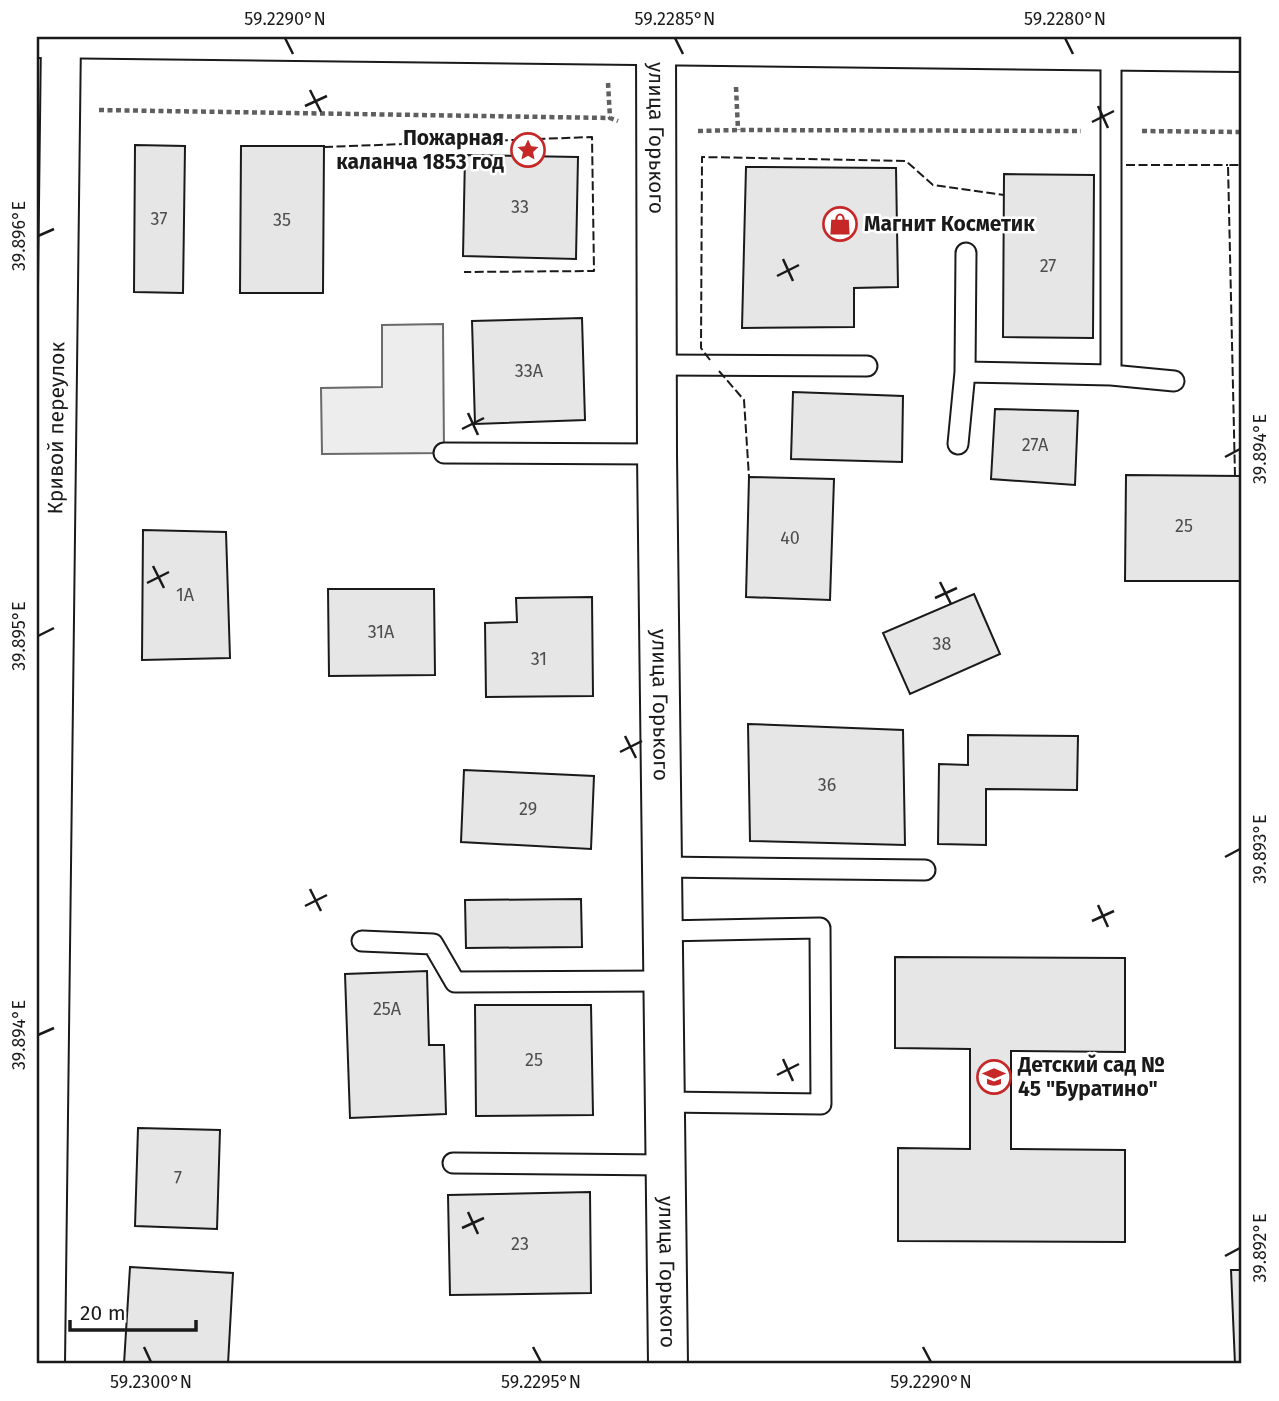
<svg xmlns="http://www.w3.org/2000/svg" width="1279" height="1401" viewBox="0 0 1279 1401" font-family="'Fira Sans',sans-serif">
<rect width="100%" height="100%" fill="#fff"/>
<path fill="#ededed" stroke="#6a6a6a" stroke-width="2" d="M443,324L444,453L322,454L321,388L382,387V325Z"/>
<path fill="#e6e6e6" stroke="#1a1a1a" stroke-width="2" d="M135,145L185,146L183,293L134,292Z
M241,146H324L323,293H240Z
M465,155L578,157L576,259L463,256Z
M746,167L896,168L898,287L854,288V327L742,328Z
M1004,174L1094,175L1093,338L1003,337Z
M582,318L585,420L475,424L472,321Z
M793,392L903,396L902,462L791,459Z
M995,409L1078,411L1075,485L991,479Z
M1126,475L1242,476V581H1125Z
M749,477L834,479L830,600L746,597Z
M143,530L226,532L230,658L142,660Z
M328,589H434L435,675L329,676Z
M974,594L1000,654L910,694L883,633Z
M592,597L593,696L486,697L485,623L517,622L516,598Z
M748,724L903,730L905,845L750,841Z
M968,735L1078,736L1077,790L986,789V845L938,844L939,764L968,765Z
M464,770L594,776L591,849L461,842Z
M581,899L582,947L466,948L465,900Z
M895,957L1125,958V1052L1011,1051V1149L1125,1150V1242L898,1241V1148L970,1149V1049L895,1048Z
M427,971L429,1045H444L446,1114L350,1118L345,974Z
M475,1005H591L593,1115L476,1116Z
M138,1128L220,1130L217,1229L135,1226Z
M590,1192L591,1293L450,1295L448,1195Z
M130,1267L233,1273L228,1364H124Z
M1231,1270H1242V1364H1235Z"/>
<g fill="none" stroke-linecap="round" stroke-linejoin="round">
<g stroke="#1a1a1a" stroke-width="23">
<path id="service" d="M966,253L965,372L1111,375V50
M657,365L867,366
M1111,375L1174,381
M958,444L965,372
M444,453L657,454
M662,867L925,870
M663,931L820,928L821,1104L665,1102
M362,941L433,944L455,982L663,981
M453,1163L665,1165"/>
</g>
<g stroke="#1a1a1a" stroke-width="42">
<g id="minor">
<path id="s1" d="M656,45L657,454L668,1364"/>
<path id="s2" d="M45,1364L61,38"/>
</g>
</g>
<g stroke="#1a1a1a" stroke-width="42">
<path id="secondary" d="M37,38L1242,52"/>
</g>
<path stroke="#5f5f5f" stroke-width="4.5" stroke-dasharray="5 3.5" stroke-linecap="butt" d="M608,83L610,118L618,121
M736,87L738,130
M99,110L610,118
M698,131L738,130L1081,131
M1142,131L1242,132"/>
<use href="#service" stroke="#fff" stroke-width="19"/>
<use href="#minor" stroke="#fff" stroke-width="38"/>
<use href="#secondary" stroke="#fff" stroke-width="38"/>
<path stroke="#1a1a1a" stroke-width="2" stroke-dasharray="9 3.5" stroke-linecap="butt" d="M324,147L592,137L594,271L464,272
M1126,165H1228
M710,360L701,348L702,157L906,161L933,185L1004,195
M719,371L744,400L749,477
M1235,476L1228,165H1242"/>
</g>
<path fill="none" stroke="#1a1a1a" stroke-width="2.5" d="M285,38L293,54M675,38L683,54M1065,38L1073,54M310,90L321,112M305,106L327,96M1098,106L1108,128M1092,122L1114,111M38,236L54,229M783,259L793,281M777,276L799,265M468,413L478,435M462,429L484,418M1225,457L1240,449M153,566L164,588M940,582L951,604M147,583L169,572M935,598L957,588M38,636L54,628M625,736L636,758M620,752L642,741M1225,857L1240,849M310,889L321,911M1098,905L1108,927M305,906L327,895M1092,921L1114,911M38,1035L54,1028M783,1059L793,1081M777,1075L799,1064M468,1212L478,1234M462,1228L484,1218M1225,1256L1240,1248M144,1347L151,1362M533,1347L541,1362M923,1347L931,1362"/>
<defs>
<g id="sight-ring" transform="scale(1.75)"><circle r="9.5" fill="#fff" stroke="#c62828" stroke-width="1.5"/><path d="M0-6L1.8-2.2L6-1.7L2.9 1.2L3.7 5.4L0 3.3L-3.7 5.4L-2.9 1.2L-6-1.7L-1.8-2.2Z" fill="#c62828"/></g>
<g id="shop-ring" transform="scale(1.75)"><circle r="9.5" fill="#fff" stroke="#c62828" stroke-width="1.5"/><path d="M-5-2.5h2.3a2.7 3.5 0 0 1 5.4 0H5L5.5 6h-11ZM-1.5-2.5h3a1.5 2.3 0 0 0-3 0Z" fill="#c62828"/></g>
<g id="school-ring" transform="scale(1.75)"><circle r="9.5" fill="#fff" stroke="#c62828" stroke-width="1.5"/><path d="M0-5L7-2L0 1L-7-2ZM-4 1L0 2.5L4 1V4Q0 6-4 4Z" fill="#c62828"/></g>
</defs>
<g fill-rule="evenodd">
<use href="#sight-ring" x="528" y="150"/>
<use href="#shop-ring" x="840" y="224"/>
<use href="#school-ring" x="994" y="1077"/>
</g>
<g text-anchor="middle" stroke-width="5" stroke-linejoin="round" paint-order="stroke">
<g font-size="18" fill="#4d4d4d">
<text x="520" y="213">33</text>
<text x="159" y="225">37</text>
<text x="282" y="226">35</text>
<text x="1048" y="272">27</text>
<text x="529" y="377">33А</text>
<text x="1035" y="451">27А</text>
<text x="1184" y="532">25</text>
<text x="790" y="544">40</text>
<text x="185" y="601">1А</text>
<text x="381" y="638">31А</text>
<text x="942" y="650">38</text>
<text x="539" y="665">31</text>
<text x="827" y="791">36</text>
<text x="528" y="815">29</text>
<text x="387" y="1015">25А</text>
<text x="534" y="1066">25</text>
<text x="178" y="1184">7</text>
<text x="520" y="1250">23</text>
</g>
<g font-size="21" font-weight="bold" fill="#1a1a1a" stroke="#fff" text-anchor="start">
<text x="504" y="145" text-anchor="end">Пожарная<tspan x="504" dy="24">каланча 1853 год</tspan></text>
<text x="864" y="231">Магнит Косметик</text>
<text x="1018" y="1072">Детский сад №<tspan x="1018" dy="24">45 "Буратино"</tspan></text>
</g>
<g font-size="21" fill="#1a1a1a" stroke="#fff">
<text dy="7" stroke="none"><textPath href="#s1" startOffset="93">улица Горького</textPath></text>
<text dy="7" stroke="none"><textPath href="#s2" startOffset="936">Кривой переулок</textPath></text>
<text dy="7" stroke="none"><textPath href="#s1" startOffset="660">улица Горького</textPath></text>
<text dy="7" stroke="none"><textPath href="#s1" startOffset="1227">улица Горького</textPath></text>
</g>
</g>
<rect width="1279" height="1401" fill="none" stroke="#ffffff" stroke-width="77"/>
<path d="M70 1320v10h126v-10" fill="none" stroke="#1a1a1a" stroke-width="3.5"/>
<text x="80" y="1320" font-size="21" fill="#1a1a1a" stroke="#ffffff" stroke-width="5" paint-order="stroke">20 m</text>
<rect x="38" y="38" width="1202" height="1324" fill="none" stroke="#1a1a1a" stroke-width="2.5"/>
<g font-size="18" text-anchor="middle" fill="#1a1a1a">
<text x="285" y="25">59.2290°N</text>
<text x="675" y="25">59.2285°N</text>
<text x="1065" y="25">59.2280°N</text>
<text transform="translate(19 236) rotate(-90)" y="6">39.896°E</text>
<text transform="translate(1260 449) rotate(-90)" y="6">39.894°E</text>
<text transform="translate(19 636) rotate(-90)" y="6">39.895°E</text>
<text transform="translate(1260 849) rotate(-90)" y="6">39.893°E</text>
<text transform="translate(19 1035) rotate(-90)" y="6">39.894°E</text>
<text transform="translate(1260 1248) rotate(-90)" y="6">39.892°E</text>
<text x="151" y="1388">59.2300°N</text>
<text x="541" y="1388">59.2295°N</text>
<text x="931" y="1388">59.2290°N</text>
</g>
</svg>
